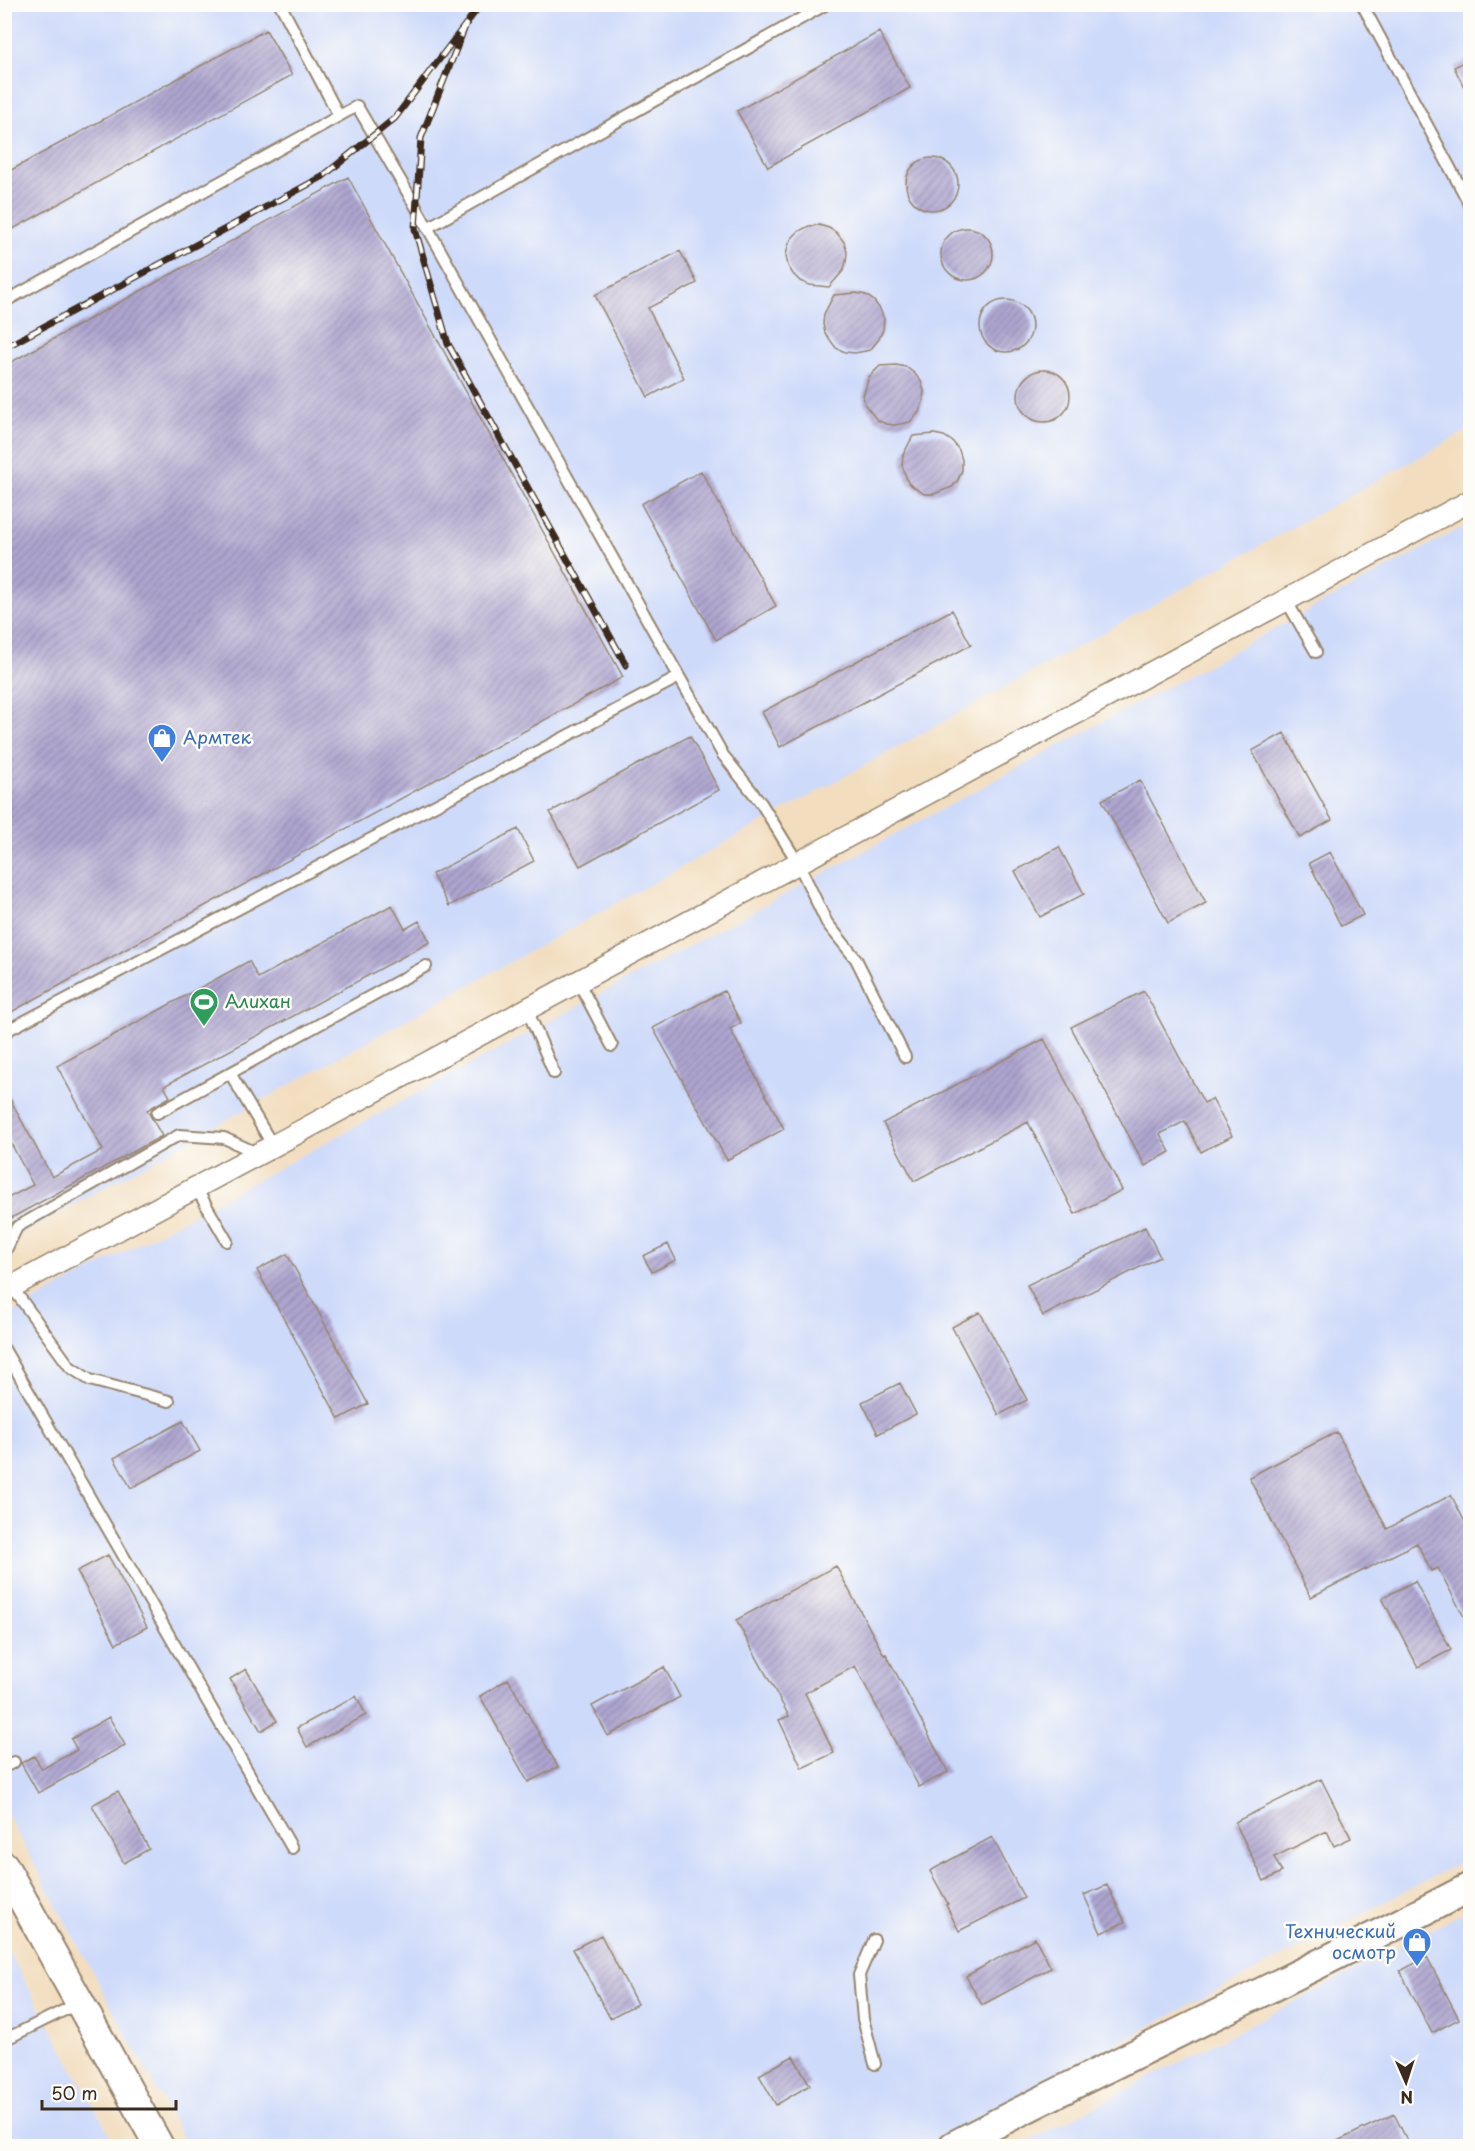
<svg xmlns="http://www.w3.org/2000/svg" width="1475" height="2151" viewBox="0 0 1475 2151" font-family="'Playpen Sans',sans-serif">
<defs>
<pattern id="building-hatch" width="6" height="6" patternUnits="userSpaceOnUse" patternTransform="scale(1.5)"><rect width="6" height="6" fill="#afa6d0"/><path d="M-1 1l2-2M0 6l6-6M5 7l2-2" fill="none" stroke="#9087a8"/></pattern>
</defs>
<rect width="100%" height="100%" fill="#fdfcf7"/>
<filter id="ink" filterUnits="userSpaceOnUse"><feTurbulence type="fractalNoise" baseFrequency=".0167" numOctaves="2"/><feDisplacementMap in="SourceGraphic" scale="12" xChannelSelector="R" yChannelSelector="G"/><feConvolveMatrix kernelMatrix="1 2 1 2 8 2 1 2 1" color-interpolation-filters="sRGB"/></filter>
<filter id="wash" filterUnits="userSpaceOnUse"><feTurbulence type="fractalNoise" baseFrequency=".008" numOctaves="4" result="noise"/><feDisplacementMap in="SourceGraphic" scale="24" xChannelSelector="R" yChannelSelector="G"/><feGaussianBlur stdDeviation="1.35" result="paint"/><feColorMatrix in="noise" values="0 0 0 0 0 0 0 0 0 0 0 0 0 0 0 0 0 1.4 0 .05"/><feComposite in="paint" operator="in"/></filter>
<g filter="url(#wash)">
<rect width="100%" height="100%" fill="#f2ddbe"/>
<path fill="#cedafa" d="M5,5H1470V429L5,1243Z
M1470,523V1857L924,2146H187L5,1810L4,1317Z
M1470,1909V2146H1020Z
M5,1945L116,2146H5Z"/>
<g id="blocks">
<path fill="url(#building-hatch)" d="M266,30L292,75L4,234V174Z
M879,32L910,88L768,167L737,111Z
M1470,59V99L1454,67Z
M906 184a26 26 0 1 1 52 0a26 26 0 1 1-52 0Z
M348,177L623,677L4,1016V366Z
M819,225L829,228L837,233L844,242L847,252L846,262L843,271L829,287L809,285L800,281L793,274L788,266L786,256L788,246L792,238L799,231L809,226Z
M941 254a26 26 0 1 1 52 0a26 26 0 1 1-52 0Z
M680,251L697,283L648,308L684,378L648,397L595,295Z
M856,293L866,295L874,301L880,309L884,319L883,329L879,339L870,350L855,353L845,352L836,348L825,333L823,324L824,314L834,295Z
M980 326a26 26 0 1 1 52 0a26 26 0 1 1-52 0Z
M896,365L906,367L914,373L921,381L924,391L923,401L920,411L910,422L895,425L886,424L877,420L865,405L863,396L869,377L880,366Z
M1018 396a26 26 0 1 1 52 0a26 26 0 1 1-52 0Z
M934,434L944,436L953,442L959,450L962,460V470L958,480L952,487L934,494H924L908,483L902,465L903,455L913,436Z
M701,471L776,606L716,640L641,504Z
M952,610L971,645L780,747L762,712Z
M1284,733L1332,820L1300,838L1252,751Z
M690,736L719,790L580,866L550,812Z
M1140,780L1206,903L1168,923L1102,800Z
M518,829L534,861L449,906L432,874Z
M1059,847L1084,894L1040,917L1015,871Z
M1330,852L1363,915L1341,926L1309,863Z
M392,905L405,929L419,921L430,942L164,1086L170,1097L147,1110L162,1136L4,1222V1200L33,1185L4,1130V1088L52,1177L103,1150L57,1066L249,961L258,978Z
M724,991L741,1023L730,1029L784,1129L727,1160L653,1028Z
M1144,991L1204,1103L1212,1099L1232,1136L1201,1152L1185,1121L1160,1134L1170,1152L1145,1166L1071,1027Z
M1044,1039L1122,1190L1075,1214L1028,1122L914,1181L883,1123Z
M1145,1227L1160,1257L1043,1316L1027,1285Z
M668,1244L676,1260L652,1272L643,1256Z
M287,1254L368,1404L339,1419L257,1270Z
M980,1312L1027,1400L999,1415L952,1327Z
M900,1383L916,1414L878,1434L862,1402Z
M183,1421L200,1451L131,1488L114,1458Z
M1337,1432L1387,1529L1451,1495L1470,1532V1628L1438,1568L1431,1571L1417,1543L1311,1597L1249,1477Z
M108,1555L147,1627L116,1644L77,1571Z
M836,1566L884,1655L886,1654L948,1772L919,1787L855,1666L805,1693L834,1753L802,1768L779,1720L789,1716L736,1620Z
M1415,1581L1451,1650L1418,1667L1382,1598Z
M664,1667L680,1697L608,1736L592,1706Z
M246,1669L277,1721L261,1731L230,1679Z
M508,1679L558,1767L528,1782L480,1696Z
M356,1696L366,1715L307,1747L297,1728Z
M109,1717L125,1745L38,1793L21,1763L34,1756L42,1769L77,1750L71,1739Z
M1321,1779L1351,1838L1334,1846L1327,1831L1274,1857L1282,1872L1264,1881L1235,1822Z
M118,1791L149,1849L124,1863L92,1805Z
M992,1837L1024,1898L959,1931L946,1905L948,1904L930,1871Z
M1107,1885L1125,1922L1101,1933L1084,1895Z
M601,1935L637,2004L610,2018L573,1949Z
M1035,1938L1051,1968L982,2005L966,1976Z
M1427,1957L1459,2019L1432,2033L1400,1971Z
M793,2056L810,2085L776,2105L759,2075Z
M1394,2114L1410,2146H1327Z"/>
</g>
</g>
<g filter="url(#ink)">
<use href="#blocks" fill-opacity="0" stroke="#96846e" stroke-width="1.5"/>
<g fill="none" stroke-linecap="round" stroke-linejoin="round">
<g stroke="#96846e" stroke-width="14">
<path id="lane" d="M280,4L339,116
M1362,4L1470,205
M427,228L827,4
M4,302L357,106L416,207L723,755L761,803L798,863L827,923L856,959L905,1057
M1286,600L1316,652
M578,981L612,1046
M527,1009L554,1073
M4,1032L679,677
M230,1073L273,1146
M157,1113L426,966
M196,1188L227,1241
M4,1254L17,1227L179,1135L224,1138L259,1154
M12,1287L70,1367L90,1380L169,1401
M4,1349L292,1848
M4,1767L14,1762
M874,1940L859,1975L863,2019L875,2064
M4,2040L79,2003"/>
</g>
<g stroke="#96846e" stroke-width="24">
<path id="street" d="M4,1291L1470,501"/>
</g>
<g stroke="#96846e" stroke-width="32">
<path id="secondary" d="M4,1866L159,2146
M953,2146C1124,2056 1300,1977 1470,1887"/>
</g>
<use href="#lane" stroke="#fff" stroke-width="10"/>
<use href="#street" stroke="#fff" stroke-width="21"/>
<use href="#secondary" stroke="#fff" stroke-width="28"/>
<g stroke="#3b2a1e" stroke-width="7">
<path id="rail" d="M466,24L421,138L415,229L448,344L626,665
M4,348L322,177L395,118L481,4"/>
</g>
<use href="#rail" stroke="#fdfcf7" stroke-width="4.5" stroke-dasharray="14" stroke-linecap="butt"/>
</g>
</g>
<defs>
<g id="shop-pin" transform="scale(1.5)"><path d="M0 17L-7.5 6A9.5 9.5 0 1 1 7.5 6Z" fill="#3f7fe0" stroke="#fdfcf7"/><path d="M-5-2.5h2.3a2.7 3.5 0 0 1 5.4 0H5L5.5 6h-11ZM-1.5-2.5h3a1.5 2.3 0 0 0-3 0Z" fill="#fff"/></g>
<g id="stadium-pin" transform="scale(1.5)"><path d="M0 17L-7.5 6A9.5 9.5 0 1 1 7.5 6Z" fill="#2e9e5b" stroke="#fdfcf7"/><path d="M0-5a6.5 5 0 1 0 0 10a6.5 5 0 1 0 0-10ZM-3.5-1.8h7v3.6h-7Z" fill="#fff"/></g>
</defs>
<g fill-rule="evenodd">
<use href="#shop-pin" x="162" y="738"/>
<use href="#stadium-pin" x="204" y="1002"/>
<use href="#shop-pin" x="1417" y="1942"/>
</g>
<g text-anchor="middle" stroke-width="5" stroke-linejoin="round" paint-order="stroke">
<g font-size="18" fill="#366cbe" stroke="#fdfcf7" text-anchor="start">
<text x="183" y="744">Армтек</text>
<text x="1396" y="1938" text-anchor="end">Технический<tspan x="1396" dy="21">осмотр</tspan></text>
</g>
<g font-size="18" fill="#27864d" stroke="#fdfcf7" text-anchor="start">
<text x="225" y="1008">Алихан</text>
</g>
</g>
<rect width="1475" height="2151" fill="none" stroke="#fdfcf7" stroke-width="24"/>
<g transform="translate(1406 2082) rotate(177)" stroke="#fdfcf7" stroke-width="4.5" paint-order="stroke">
<path d="M0-4.5L10 22L0 15L-10 22Z" fill="#3b2a1e"/>
<text y="-9" font-size="16" font-weight="bold" text-anchor="middle" fill="#3b2a1e">N</text>
</g>
<path d="M42 2100v9h134v-9" fill="none" stroke="#3b2a1e" stroke-width="3"/>
<text x="51" y="2100" font-size="18" fill="#3b2a1e" stroke="#fdfcf7" stroke-width="4.5" paint-order="stroke">50 m</text>
</svg>
